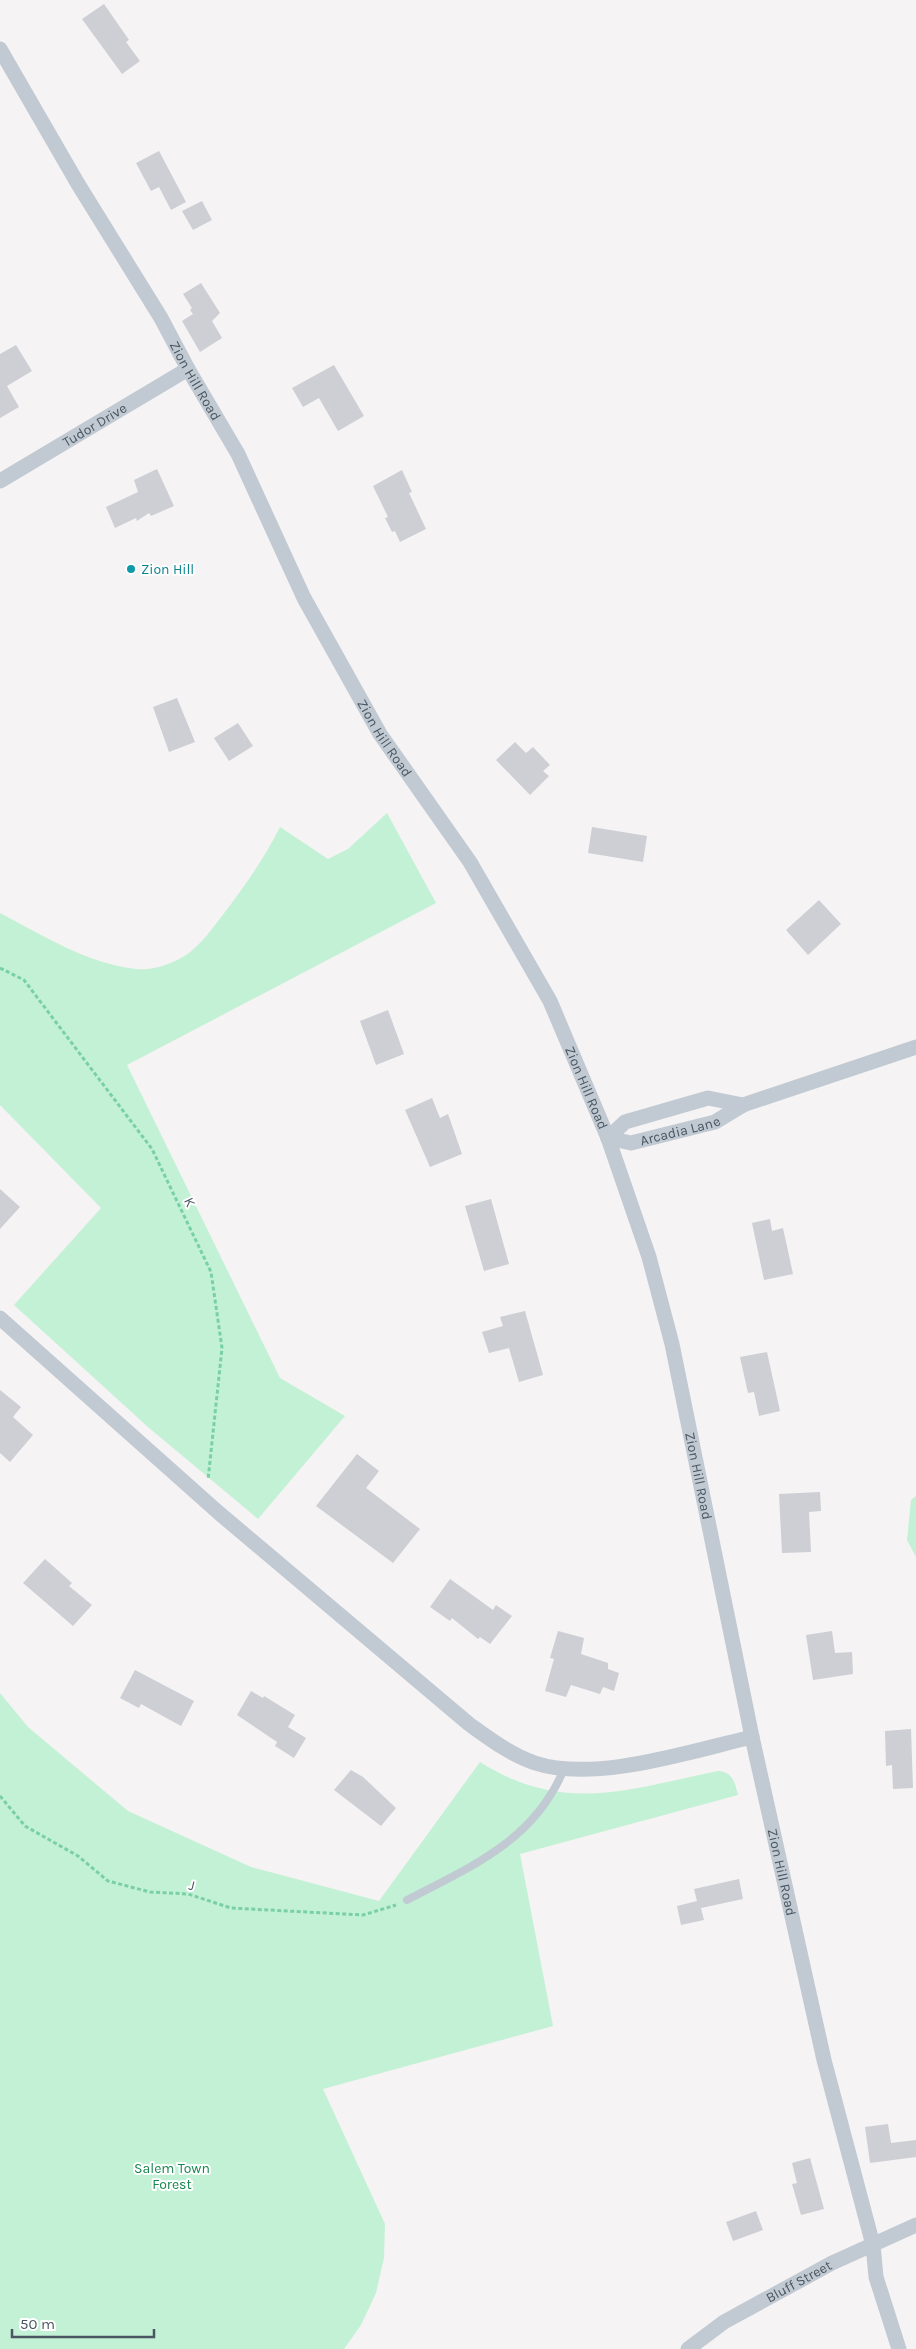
<svg xmlns="http://www.w3.org/2000/svg" width="916" height="2349" viewBox="0 0 916 2349" font-family="Karla,sans-serif">
<rect width="100%" height="100%" fill="#f5f3f3"/>
<path fill="#c3f1d5" d="M387,813L436,903L127,1065L280,1378L345,1416L258,1519L148,1427L14,1305L101,1208L0,1105V913C42,935 88,964 136,969C154,971 175,963 189,953C202,943 212,929 222,916C244,887 264,859 280,827L328,859L348,849Z
M916,1496V1557L907,1540L911,1500Z
M0,1693L28,1727L128,1811L251,1867L379,1901L480,1762C564,1815 629,1789 718,1771C733,1772 735,1783 738,1795L520,1854L553,2026L323,2089L385,2224L384,2258L376,2293L361,2325L344,2349H0Z"/>
<path fill="#cdcfd5" d="M104,4L129,40L126,42L140,61L122,74L82,19Z
M159,151L186,202L171,210L159,187L151,191L136,163Z
M202,201L212,220L193,230L182,211Z
M201,283L220,313L212,321L222,338L200,352L182,321L193,314L190,310L192,308L183,294Z
M16,345L32,371L7,386L19,407L0,418V354Z
M334,365L364,416L338,431L319,398L303,407L292,388Z
M157,469L174,506L151,516L149,513L137,521L136,518L115,528L106,507L138,492L134,480Z
M402,470L412,492L409,493L426,529L400,542L395,531L392,532L385,518L388,517L373,486Z
M177,698L195,742L169,752L153,707Z
M238,723L253,746L229,761L214,738Z
M515,742L526,753L533,747L550,765L543,771L549,776L530,795L496,760Z
M592,827L647,836L643,862L588,853Z
M819,900L841,924L808,955L786,930Z
M388,1010L404,1054L376,1065L360,1021Z
M432,1098L440,1118L448,1114L462,1154L430,1167L405,1110Z
M0,1189L20,1207L0,1229Z
M491,1199L509,1264L484,1271L465,1206Z
M770,1219L772,1231L783,1228L793,1274L764,1280L752,1223Z
M525,1311L543,1375L519,1382L509,1348L489,1353L482,1332L503,1326L500,1317Z
M767,1352L780,1411L759,1416L754,1392L748,1393L740,1357Z
M0,1390L21,1407L13,1417L33,1435L10,1462L0,1453Z
M357,1454L379,1471L366,1488L420,1529L393,1563L316,1506Z
M820,1492L821,1511L809,1512L811,1552L782,1553L779,1494Z
M45,1559L72,1583L69,1586L92,1605L73,1626L23,1583Z
M450,1579L493,1610L496,1605L512,1616L490,1644L480,1637L478,1639L452,1618L450,1621L430,1607Z
M558,1631L584,1638L581,1654L608,1663V1669L619,1673L614,1691L603,1687L600,1694L571,1685L566,1697L545,1691L554,1659L550,1658Z
M832,1631L835,1653L852,1652L853,1674L813,1680L806,1635Z
M135,1670L194,1701L181,1726L141,1704L139,1708L120,1698Z
M251,1691L263,1698L264,1696L295,1715L288,1727L306,1738L294,1758L275,1746L277,1742L237,1715Z
M911,1729L913,1788L893,1789L892,1765L886,1766L885,1731Z
M351,1770L363,1777L396,1808L381,1826L334,1790Z
M739,1879L743,1899L701,1908L704,1920L681,1925L677,1906L697,1901L694,1889Z
M888,2124L891,2143L916,2140V2157L870,2163L865,2127Z
M810,2158L824,2209L801,2215L792,2184L797,2183L792,2163Z
M756,2211L763,2230L733,2241L726,2222Z"/>
<g fill="none" stroke-linecap="round" stroke-linejoin="round">
<path stroke="#7ad0a6" stroke-width="3" stroke-dasharray="4 2.5" stroke-linecap="butt" d="M0,968L24,980L152,1149L211,1272L222,1348L208,1480
M0,1796L25,1826L78,1856L108,1881L150,1892L188,1894L231,1908L363,1915L396,1905"/>
<path stroke="#c1cad2" stroke-width="8" d="M407,1900C472,1866 534,1841 564,1769"/>
<g stroke="#c1cad2" stroke-width="15">
<path id="s1" d="M0,49L78,184L161,318L188,369L238,454L304,598L380,734L470,862L550,1001L608,1138L649,1257L672,1344L752,1737L824,2060L873,2245L876,2277L899,2349"/>
<path id="s2" d="M0,481L188,369"/>
<path id="s3" d="M608,1138L631,1143L715,1122L743,1105L916,1047"/>
<path d="M608,1138L625,1122L708,1098L743,1105"/>
<path d="M0,1318L219,1513L469,1724C490,1739 511,1755 535,1763C595,1783 691,1751 752,1737"/>
<path id="s4" d="M688,2349L724,2322L832,2263L916,2225"/>
</g>
</g>
<circle fill="#0f9aa8" stroke="#fff" stroke-width="2" cx="131" cy="569" r="5"/>
<g text-anchor="middle" stroke-width="4" stroke-linejoin="round" paint-order="stroke">
<g font-size="14" fill="#4a5661" stroke="#fff">
<text dy="5" stroke="none"><textPath href="#s1" startOffset="385">Zion Hill Road</textPath></text>
<text dy="5" stroke="none"><textPath href="#s2" startOffset="110">Tudor Drive</textPath></text>
<text dy="5" stroke="none"><textPath href="#s1" startOffset="790">Zion Hill Road</textPath></text>
<text dy="5" stroke="none"><textPath href="#s1" startOffset="1195">Zion Hill Road</textPath></text>
<text dy="5" stroke="none"><textPath href="#s3" startOffset="74">Arcadia Lane</textPath></text>
<text transform="translate(190 1202) rotate(65)" y="5">K</text>
<text dy="5" stroke="none"><textPath href="#s1" startOffset="1600">Zion Hill Road</textPath></text>
<text dy="5" stroke="none"><textPath href="#s1" startOffset="2005">Zion Hill Road</textPath></text>
<text transform="translate(192 1885) rotate(13)" y="5">J</text>
<text dy="5" stroke="none"><textPath href="#s4" startOffset="130">Bluff Street</textPath></text>
</g>
<g font-size="14" fill="#0d838f" stroke="#fff" text-anchor="start">
<text x="141" y="574">Zion Hill</text>
</g>
<g font-size="14" fill="#17864f" stroke="#fff">
<text x="172" y="2173">Salem Town<tspan x="172" dy="16">Forest</tspan></text>
</g>
</g>
<path d="M12 2329v8h142v-8" fill="none" stroke="#4a5661" stroke-width="2.5"/>
<text x="20" y="2329" font-size="15" fill="#4a5661" stroke="#ffffff" stroke-width="4" paint-order="stroke">50 m</text>
</svg>
